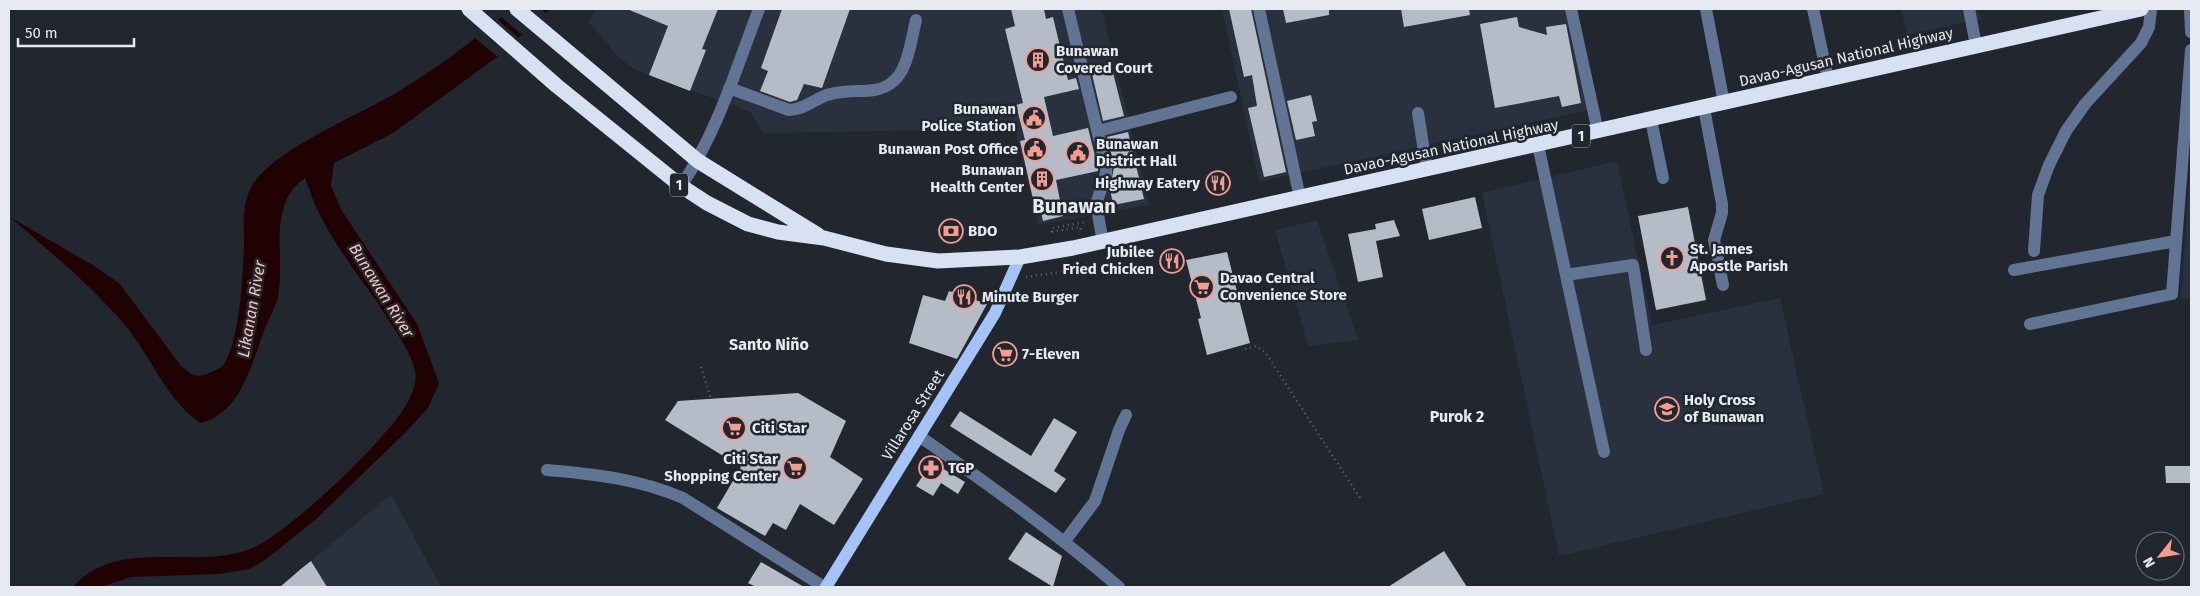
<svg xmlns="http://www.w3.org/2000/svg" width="2200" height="596" viewBox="0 0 2200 596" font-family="'Fira Sans',sans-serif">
<rect width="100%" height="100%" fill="#21262f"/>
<path fill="#29303e" d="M596,9H1102L1149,205L1038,225L1015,129L763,133L750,112L634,69L618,57L589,22Z
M1222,9H1566L1589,110L1259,182Z
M1901,9H1978L1981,19L1907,35Z
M2191,158V299L2181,298Z
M1617,161L1652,325L1780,298L1824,494L1559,556L1482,193Z
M1317,220L1358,340L1308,346L1275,230Z
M391,494L441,587H278L287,581Z"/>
<path fill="#210202" d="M511,9H550L497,57L393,133L334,163L331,186L342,211L417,324L439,383L428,408L406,432L315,520L265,560L249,569L218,574L131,577L101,587H73C119,536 193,571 250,549C287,535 381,444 403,410C410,399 418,384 415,371C410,348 391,325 379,305C359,276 334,244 319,213C313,202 310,190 305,178C266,205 286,256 278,296C276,307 268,320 264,331C251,366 240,414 200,423C165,398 151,356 124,324C90,284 49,251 10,217L94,266L119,283L181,366C185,368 189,373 193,375C199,377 207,375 211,372C216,370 221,368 224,364C240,340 243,275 244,245C244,228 242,209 249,192C265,151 366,113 404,88C442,65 477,38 511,9Z"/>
<path fill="#21262f" d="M507,9H541L547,14L523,36L499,15Z
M496,18L520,39L499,58L474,37Z"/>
<path fill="#b6bcc7" d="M627,9H718L702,49L706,50L690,91L649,75L668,26Z
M782,9H850L822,88L804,84L797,100L790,102L760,91L768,71L761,68Z
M1011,9H1044L1046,19L1053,17L1068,80L1076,78L1079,89L1044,97L1053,136L1088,128L1098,168V171L1056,180L1063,216L1043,221L1038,198L1033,199L1020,141L1025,140L1016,105L1023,103L1005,29L1015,26Z
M1229,9H1251L1286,172L1264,177L1248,108L1257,106L1252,75L1244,77Z
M1283,9H1329V15L1286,23Z
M1401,9H1469L1470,15L1404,27Z
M1517,17L1519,27L1547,35L1546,27L1566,24L1581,103L1562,107L1559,96L1495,108L1480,24Z
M1112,69L1124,116L1103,121L1092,74Z
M1311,95L1317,121L1312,122L1315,136L1296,140L1287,101Z
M1128,132L1144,199L1113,205L1110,188L1114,167L1107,137Z
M1475,197L1482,228L1429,240L1422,209Z
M1688,207L1706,300L1656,310L1638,216Z
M1394,220L1400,236L1376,241L1383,277L1358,282L1348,234L1376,229L1375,224Z
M1227,252L1250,343L1207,355L1198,319L1201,318L1186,260Z
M949,291L987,304L957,359L909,343L923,295L945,301Z
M798,393L846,421L830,457L863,479L834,525L800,504L786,530L773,523L765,536L717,508L741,467L665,420L678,401Z
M960,411L1031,456L1054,418L1077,432L1054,471L1066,479L1056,493L950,426Z
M932,462L965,482L958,494L941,483L933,496L916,486Z
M2165,466H2191V483H2166Z
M1026,532L1062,556L1053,587L1008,559Z
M1444,551L1467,587H1388Z
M311,561L327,587H280L302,568Z
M761,562L804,587H756L748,583Z"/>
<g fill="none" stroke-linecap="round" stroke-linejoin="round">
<path stroke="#646870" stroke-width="2.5" stroke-dasharray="1 4" stroke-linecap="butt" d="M1052,232L1080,227L1081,230
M1052,232V228L1086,222
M1026,277L1087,268L1085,260
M1245,349L1256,346L1265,352L1362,501
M701,367L711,399"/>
<path stroke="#627493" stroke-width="12" d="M1068,9L1106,167V174L1096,204L1103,242
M1259,9L1300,198
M1571,9L1598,132
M1706,9L1724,103
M1813,9L1828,79
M1969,9L1976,45
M2190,9L2191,32
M729,88L789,110C805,110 816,97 831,94C846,90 860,92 874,90C908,85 909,48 916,20
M1704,108L1722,204V213L1714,240L1723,285
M1418,113L1427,170
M1651,120L1663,178
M1098,131L1231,97
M1538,145L1604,452
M681,186C717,133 736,69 759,9
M2034,251L2038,195L2049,165L2066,131L2085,104L2141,43L2149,27L2151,9
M2014,270L2176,241
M1566,275L1633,265L1646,350
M2030,324L2172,294L2191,50
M919,436C988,484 1055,532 1119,587
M547,470C595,474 639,479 683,498L824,587
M1065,541L1095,501L1119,430L1126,415"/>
<path stroke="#a5c3f6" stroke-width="12" d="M826,587L995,313L1020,257"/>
<path stroke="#d8e1f1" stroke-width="15" d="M469,9L557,86L681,186L707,203L748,224L778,232L824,238L886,254L938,261L1020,257L1073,248L2141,9
M517,9L698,161L818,235"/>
</g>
<defs>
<g id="building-ring" transform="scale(1.25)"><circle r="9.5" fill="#21262f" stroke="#f59c91" stroke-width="1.5"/><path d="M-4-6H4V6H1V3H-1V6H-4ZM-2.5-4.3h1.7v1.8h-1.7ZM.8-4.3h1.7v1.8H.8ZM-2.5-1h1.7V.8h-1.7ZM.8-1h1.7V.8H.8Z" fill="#f59c91"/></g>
<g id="civic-ring" transform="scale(1.25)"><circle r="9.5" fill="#21262f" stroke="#f59c91" stroke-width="1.5"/><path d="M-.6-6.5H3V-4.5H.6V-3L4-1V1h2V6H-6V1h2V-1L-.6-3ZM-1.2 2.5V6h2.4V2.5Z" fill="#f59c91"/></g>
<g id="restaurant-ring" transform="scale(1.25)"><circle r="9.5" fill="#21262f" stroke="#f59c91" stroke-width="1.5"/><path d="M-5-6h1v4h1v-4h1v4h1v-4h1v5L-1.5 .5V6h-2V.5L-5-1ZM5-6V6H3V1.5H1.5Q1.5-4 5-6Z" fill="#f59c91"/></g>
<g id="bank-ring" transform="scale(1.25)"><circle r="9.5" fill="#21262f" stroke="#f59c91" stroke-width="1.5"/><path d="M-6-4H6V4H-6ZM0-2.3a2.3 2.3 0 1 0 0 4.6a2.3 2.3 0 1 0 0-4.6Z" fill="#f59c91"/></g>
<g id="church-ring" transform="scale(1.25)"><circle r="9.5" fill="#21262f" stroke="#f59c91" stroke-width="1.5"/><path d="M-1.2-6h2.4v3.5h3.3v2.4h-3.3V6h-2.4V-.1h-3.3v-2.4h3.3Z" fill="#f59c91"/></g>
<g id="supermarket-ring" transform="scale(1.25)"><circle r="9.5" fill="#21262f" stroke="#f59c91" stroke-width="1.5"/><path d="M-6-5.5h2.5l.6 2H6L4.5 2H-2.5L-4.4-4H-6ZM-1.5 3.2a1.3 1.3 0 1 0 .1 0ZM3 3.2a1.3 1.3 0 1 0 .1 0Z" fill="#f59c91"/></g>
<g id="school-ring" transform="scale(1.25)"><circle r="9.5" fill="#21262f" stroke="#f59c91" stroke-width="1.5"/><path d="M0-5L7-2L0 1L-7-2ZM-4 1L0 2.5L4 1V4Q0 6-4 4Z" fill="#f59c91"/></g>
<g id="pharmacy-ring" transform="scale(1.25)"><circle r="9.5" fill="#21262f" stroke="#f59c91" stroke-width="1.5"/><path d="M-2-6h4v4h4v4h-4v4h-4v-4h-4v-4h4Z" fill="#f59c91"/></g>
</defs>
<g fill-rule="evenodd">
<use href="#building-ring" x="1038" y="60"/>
<use href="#civic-ring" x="1034" y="118"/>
<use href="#civic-ring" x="1035" y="149"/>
<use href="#civic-ring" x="1078" y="153"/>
<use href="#building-ring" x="1042" y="179"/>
<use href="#restaurant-ring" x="1218" y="183"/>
<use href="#bank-ring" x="951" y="231"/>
<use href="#church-ring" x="1672" y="258"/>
<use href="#restaurant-ring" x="1172" y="261"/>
<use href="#supermarket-ring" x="1202" y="287"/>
<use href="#restaurant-ring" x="964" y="297"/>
<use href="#supermarket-ring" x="1005" y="354"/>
<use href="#school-ring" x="1667" y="409"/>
<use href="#supermarket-ring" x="734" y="428"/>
<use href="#supermarket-ring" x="795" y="468"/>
<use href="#pharmacy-ring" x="931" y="468"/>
</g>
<g text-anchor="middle" stroke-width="5" stroke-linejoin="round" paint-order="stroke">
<g fill="#21262f" stroke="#acafb6" stroke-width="1">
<rect x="1572" y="124.5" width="18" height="23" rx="4"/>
<rect x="670" y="173.5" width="18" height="23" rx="4"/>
</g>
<g font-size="14" font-weight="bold" fill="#e7eaf0">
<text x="1581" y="141">1</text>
<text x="679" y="190">1</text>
</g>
<g font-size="15" font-weight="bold" fill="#e7eaf0" stroke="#21262f" text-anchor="start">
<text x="1056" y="56">Bunawan<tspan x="1056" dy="17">Covered Court</tspan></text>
<text x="1016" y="114" text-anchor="end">Bunawan<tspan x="1016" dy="17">Police Station</tspan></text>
<text x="1096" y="149">Bunawan<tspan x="1096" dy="17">District Hall</tspan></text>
<text x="1018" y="154" text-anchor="end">Bunawan Post Office</text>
<text x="1024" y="175" text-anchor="end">Bunawan<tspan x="1024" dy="17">Health Center</tspan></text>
<text x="1200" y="188" text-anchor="end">Highway Eatery</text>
<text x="968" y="236">BDO</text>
<text x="1690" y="254">St. James<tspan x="1690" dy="17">Apostle Parish</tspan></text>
<text x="1154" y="257" text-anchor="end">Jubilee<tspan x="1154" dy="17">Fried Chicken</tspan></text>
<text x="1220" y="283">Davao Central<tspan x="1220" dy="17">Convenience Store</tspan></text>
<text x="982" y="302">Minute Burger</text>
<text x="1022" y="359">7-Eleven</text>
<text x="1684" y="405">Holy Cross<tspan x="1684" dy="17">of Bunawan</tspan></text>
<text x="752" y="433">Citi Star</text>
<text x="778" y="464" text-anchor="end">Citi Star<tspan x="778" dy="17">Shopping Center</tspan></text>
<text x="948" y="473">TGP</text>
</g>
<g font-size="15" fill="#e7eaf0" stroke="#21262f">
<text transform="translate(1846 57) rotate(-13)" y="5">Davao-Agusan National Highway</text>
<text transform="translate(1451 147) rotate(-12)" y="5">Davao-Agusan National Highway</text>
<text transform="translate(913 415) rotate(-58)" y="5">Villarosa Street</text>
</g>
<g font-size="16" font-style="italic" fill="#fcc1b8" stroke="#21262f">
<text transform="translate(382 290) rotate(58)" y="6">Bunawan River</text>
<text transform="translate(251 309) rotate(-80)" y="6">Likanan River</text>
</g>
<g font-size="16" font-weight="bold" fill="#e7eaf0" stroke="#21262f">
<text x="769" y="350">Santo Niño</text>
<text x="1457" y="422">Purok 2</text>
</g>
<g font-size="20" font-weight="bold" fill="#e7eaf0" stroke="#21262f">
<text x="1074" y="213">Bunawan</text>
</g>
</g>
<rect width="2200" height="596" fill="none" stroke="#e7eaf0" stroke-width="20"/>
<g transform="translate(2160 556) rotate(240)"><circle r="24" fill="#21262f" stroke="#70747c"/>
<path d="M0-4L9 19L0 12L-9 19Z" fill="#f59c91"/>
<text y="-8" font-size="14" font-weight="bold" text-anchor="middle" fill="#e7eaf0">N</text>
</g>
<path d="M18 38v8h116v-8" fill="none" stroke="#e7eaf0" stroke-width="2.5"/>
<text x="25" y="38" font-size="15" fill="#e7eaf0" stroke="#21262f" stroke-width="4" paint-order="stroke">50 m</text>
</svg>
